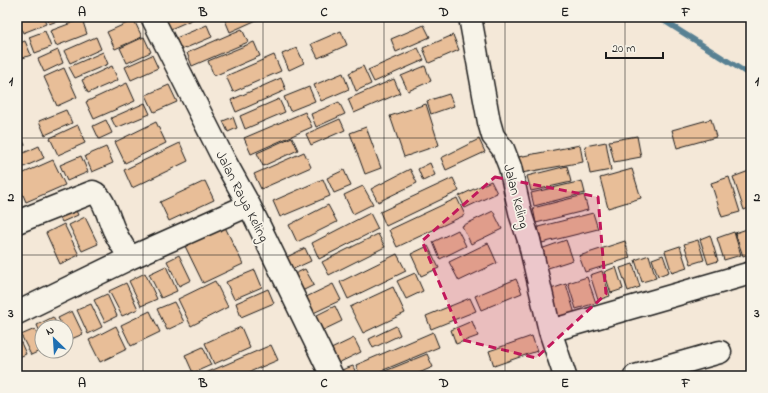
<svg xmlns="http://www.w3.org/2000/svg" width="768" height="393" viewBox="0 0 768 393" font-family="'Indie Flower',sans-serif">
<rect width="100%" height="100%" fill="#f4e8d8"/>
<filter id="ink" filterUnits="userSpaceOnUse"><feTurbulence type="fractalNoise" baseFrequency=".025" numOctaves="2"/><feDisplacementMap in="SourceGraphic" scale="8" xChannelSelector="R" yChannelSelector="G"/><feConvolveMatrix kernelMatrix="1 2 1 2 8 2 1 2 1" color-interpolation-filters="sRGB"/></filter>
<g filter="url(#ink)">
<g fill="none" stroke-linecap="round" stroke-linejoin="round">
<path stroke="#598193" stroke-width="5.5" d="M658,17L750,75"/>
</g>
<path fill="#e8be98" stroke="#1c1c1c" d="M17,17H44L46,24L23,33Z
M47,17H68L49,24Z
M160,17H198L166,31Z
M231,17H260L261,18L230,32L225,20Z
M82,19L87,34L56,46L50,31Z
M134,20L142,37L115,49L107,32Z
M207,25L212,37L181,50L176,38Z
M424,25L430,37L396,52L391,39Z
M242,29L248,42L192,66L187,53Z
M45,31L51,47L35,53L29,37Z
M341,31L347,45L318,58L311,44Z
M453,35L459,50L429,63L423,48Z
M96,37L101,49L70,63L64,51Z
M144,37L151,52L127,63L120,48Z
M25,41L31,55L17,60V44Z
M254,42L260,56L214,76L208,61Z
M297,48L304,63L289,70L282,54Z
M418,48L424,60L374,82L368,70Z
M58,50L63,63L44,72L38,59Z
M103,52L108,64L75,78L69,67Z
M152,55L158,68L131,80L125,67Z
M274,55L281,71L233,92L226,76Z
M112,66L118,80L88,93L82,80Z
M363,66L371,84L356,91L349,73Z
M425,66L431,81L408,91L401,76Z
M64,68L77,97L57,106L44,77Z
M343,73L349,89L321,101L314,85Z
M281,78L286,90L236,112L231,100Z
M394,79L400,93L354,113L348,99Z
M127,83L135,101L94,119L86,102Z
M169,85L177,102L154,112L146,95Z
M309,87L315,101L290,111L284,97Z
M449,94L454,106L431,114L427,101Z
M279,99L285,112L245,129L240,116Z
M339,102L345,114L316,127L311,114Z
M145,103L150,114L116,128L111,118Z
M426,104L439,145L404,157L390,116Z
M66,110L72,123L45,135L39,121Z
M305,112L312,127L251,154L244,138Z
M233,117L237,128L228,132L223,121Z
M340,119L345,130L311,145L306,134Z
M711,119L716,137L677,148L672,130Z
M106,120L112,133L99,139L93,126Z
M156,122L166,143L125,163L115,142Z
M78,125L85,143L58,155L50,138Z
M366,127L381,168L365,174L350,133Z
M17,131H18L25,145L17,148Z
M637,136L641,157L614,162L609,141Z
M292,137L298,150L263,166L257,153Z
M479,139L485,152L446,170L441,158Z
M606,142L611,170L590,174L585,146Z
M180,143L188,161L132,188L124,170Z
M580,145L583,162L516,174L513,158Z
M39,146L44,158L17,170V156Z
M106,147L113,163L92,172L85,156Z
M304,152L311,167L261,189L254,174Z
M81,156L88,172L67,181L60,165Z
M53,160L65,185L26,202L17,181V176Z
M430,163L435,175L423,181L418,169Z
M567,166L571,182L531,191L527,176Z
M410,169L417,183L378,202L371,189Z
M632,169L641,198L608,208L600,178Z
M344,170L351,186L334,193L327,178Z
M749,171L751,177V207L744,210L733,177Z
M729,177L740,212L722,217L711,183Z
M453,178L459,191L386,226L380,212Z
M323,179L330,196L280,217L273,201Z
M205,181L214,200L169,221L160,202Z
M491,181L497,193L465,208L459,196Z
M582,181L585,193L534,206L531,193Z
M363,186L373,204L353,214L344,195Z
M584,195L588,210L536,223L533,208Z
M457,198L465,215L397,247L389,230Z
M73,204L78,215L62,222L57,212Z
M328,205L337,222L297,242L289,225Z
M493,211L502,229L471,244L462,226Z
M370,213L378,229L319,259L312,243Z
M593,213L598,229L542,243L538,227Z
M85,217L98,244L82,251L69,225Z
M64,224L79,255L60,264L46,233Z
M224,225L243,264L203,283L184,244Z
M747,229L751,240V253L743,256L735,233Z
M458,230L466,246L440,259L433,242Z
M734,232L741,255L724,260L717,238Z
M378,234L385,247L329,275L322,262Z
M710,235L718,261L708,264L700,239Z
M566,240L573,260L545,269L538,250Z
M698,240L704,260L691,264L684,244Z
M625,241L630,258L585,272L579,256Z
M488,243L497,263L459,281L449,262Z
M428,246L439,268L421,276L411,254Z
M680,246L687,268L672,273L665,251Z
M305,248L311,261L289,271L283,259Z
M397,254L406,271L348,299L340,282Z
M179,255L191,280L179,286L167,261Z
M649,255L656,278L642,282L635,260Z
M663,255L669,272L658,276L652,259Z
M633,264L640,287L628,291L620,268Z
M166,266L177,291L161,298L149,274Z
M616,267L623,289L611,293L604,272Z
M305,269L314,285L296,294L288,277Z
M255,270L262,287L234,299L226,282Z
M602,271L610,296L598,300L590,275Z
M145,273L157,299L141,306L129,281Z
M415,273L423,291L406,299L397,281Z
M587,277L596,303L576,309L568,283Z
M516,279L522,293L481,310L475,296Z
M215,281L228,307L191,326L178,299Z
M126,283L138,309L122,316L109,291Z
M333,284L341,300L307,316L300,300Z
M566,284L575,314L555,320L545,291Z
M393,287L405,313L363,333L350,307Z
M268,289L274,303L241,317L236,303Z
M107,294L117,316L105,322L94,300Z
M470,298L476,311L431,329L426,316Z
M174,302L184,322L167,330L157,309Z
M91,304L102,327L88,334L77,310Z
M335,306L342,321L315,334L309,319Z
M72,311L83,334L69,340L66,333V327H63L58,318Z
M150,311L160,332L131,346L121,325Z
M53,317L58,327H42V337L37,325Z
M472,321L478,336L456,344L451,330Z
M116,326L127,349L100,362L89,340Z
M396,326L400,335L373,348L369,339Z
M241,327L250,348L214,364L205,343Z
M35,329L42,344V350L31,355L21,335Z
M433,332L439,347L369,376H360L356,365Z
M18,336L26,354L17,358V337Z
M532,336L537,351L494,366L489,351Z
M354,338L361,352L334,365L327,351Z
M271,345L278,360L240,376H199Z
M203,347L211,365L193,373L185,355Z
M427,354L433,367L412,376H373Z
M353,366L357,376H338L336,372Z"/>
<g fill="none" stroke-linecap="round" stroke-linejoin="round">
<g stroke="#1c1c1c" stroke-width="25">
<path id="minor" d="M152,17L223,158L249,205L332,376
M470,17L489,122L493,136L503,149L510,167L521,216L529,240L550,331L565,376
M17,222L93,192C104,196 109,220 114,230C118,240 125,249 130,258
M17,313L130,258L249,205
M550,331L751,273
M635,376L720,352"/>
</g>
<use href="#minor" stroke="#f7f3e8" stroke-width="22"/>
</g>
</g>
<path fill="#c2185b" fill-opacity="0.2" stroke="#c2185b" stroke-width="3" stroke-dasharray="8 5" stroke-linejoin="round" d="M495,177L598,197L606,294L536,358L463,340L422,241Z"/>
<path fill="none" stroke="#1c1c1c" stroke-width="1" stroke-opacity="0.55" d="M143,17V376M263,17V376M384,17V376M505,17V376M625,17V376M17,138H751M17,255H751"/>
<g text-anchor="middle" stroke-width="3.5" stroke-linejoin="round" paint-order="stroke">
<g font-size="14" fill="#1c1c1c" stroke="#f7f3e8">
<text transform="translate(243 196) rotate(63)" y="5">Jalan Raya Keling</text>
<text transform="translate(517 196) rotate(75)" y="5">Jalan Keling</text>
</g>
</g>
<rect width="768" height="393" fill="none" stroke="#f7f3e8" stroke-width="44"/>
<g transform="translate(54 339) rotate(335)"><circle r="19" fill="#f7f3e8" stroke="#9f9d96"/>
<path d="M0-3L7 15L0 10L-7 15Z" fill="#1f6fb2"/>
<text y="-6" font-size="11" font-weight="bold" text-anchor="middle" fill="#1c1c1c">N</text>
</g>
<path d="M606 52v6h57v-6" fill="none" stroke="#1c1c1c" stroke-width="2"/>
<text x="612" y="52" font-size="12" fill="#1c1c1c" stroke="#f7f3e8" stroke-width="3" paint-order="stroke">20 m</text>
<rect x="22" y="22" width="724" height="349" fill="none" stroke="#1c1c1c" stroke-width="1.5"/>
<g font-size="13" text-anchor="middle" font-weight="bold" fill="#1c1c1c">
<text x="82" y="16">A</text>
<text x="203" y="16">B</text>
<text x="324" y="16">C</text>
<text x="444" y="16">D</text>
<text x="565" y="16">E</text>
<text x="686" y="16">F</text>
<text x="11" y="85">1</text>
<text x="757" y="85">1</text>
<text x="11" y="201">2</text>
<text x="757" y="201">2</text>
<text x="11" y="317">3</text>
<text x="757" y="317">3</text>
<text x="82" y="387">A</text>
<text x="203" y="387">B</text>
<text x="324" y="387">C</text>
<text x="444" y="387">D</text>
<text x="565" y="387">E</text>
<text x="686" y="387">F</text>
</g>
</svg>
